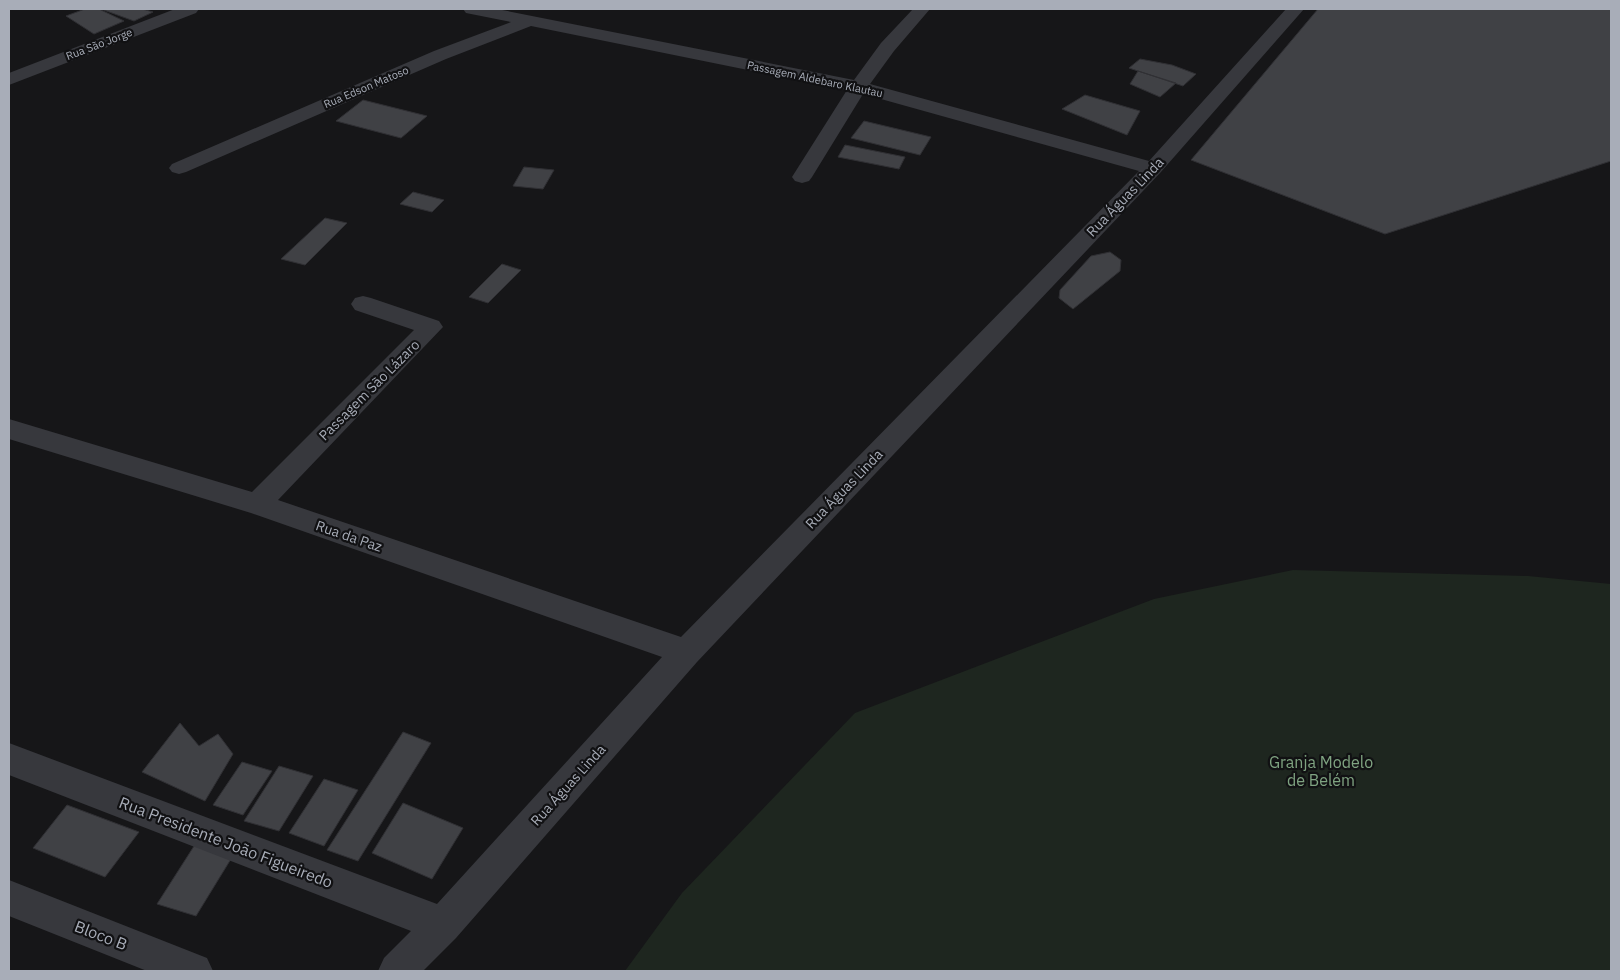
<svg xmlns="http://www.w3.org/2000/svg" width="1620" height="980" viewBox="0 0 1620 980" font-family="'IBM Plex Sans',sans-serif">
<rect width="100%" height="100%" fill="#161618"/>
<path fill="#1e261f" d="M1293,570L1528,576L1611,584V971H625L682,893L855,713L1154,599Z"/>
<path fill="#404145" stroke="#303034" d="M85,9H99L124,21L94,34L66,16Z
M101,9H142L153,12L134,21Z
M1318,9H1611V161L1385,234L1191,160Z
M1140,59L1172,65L1196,74L1183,86L1129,68Z
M1138,71L1176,83L1160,97L1130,84Z
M1085,95L1140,111L1127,135L1062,109Z
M363,100L427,116L401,138L336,121Z
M864,121L931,137L920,155L851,138Z
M845,145L905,157L899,169L838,157Z
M524,167L554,170L543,189L513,186Z
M413,192L444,200L432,212L400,204Z
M325,218L347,223L305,265L281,259Z
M1110,252L1121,260L1120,271L1073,309L1059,298L1060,290L1091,256Z
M502,264L521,270L488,303L469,297Z
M180,723L199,746L218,734L233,754L205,801L142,772Z
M403,732L431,743L358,861L327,850Z
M242,762L272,771L243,815L213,805Z
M279,766L313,776L279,831L244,821Z
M324,779L358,790L324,846L289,833Z
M403,803L463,828L432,879L372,853Z
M67,805L139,832L105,877L33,848Z
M196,843L234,854L196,916L157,904Z"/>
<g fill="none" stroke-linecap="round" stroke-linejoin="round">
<path fill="#37383d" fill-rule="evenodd" d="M175,9H199L196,13L9,85V73Z
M463,9H497L854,80L881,43L913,9H930L894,51L870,84L1149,161L1286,9H1304L1160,173L697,662L456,938L423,971H378L384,958L411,931L9,775V743L437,904L662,657L251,513L9,439V419L252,492L414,330L355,310L351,304L355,298L363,296L371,298L439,321L443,327L278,500L681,637L1139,171L863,94L812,177L809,181L802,183L795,181L792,177L847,90L531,26L446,59L186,172L179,174L172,172L169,168L172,164L434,51L511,22L466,13Z
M9,880L207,958L213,971H147L9,916Z"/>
</g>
<g text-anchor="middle" stroke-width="4.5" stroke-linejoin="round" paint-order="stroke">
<g font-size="11" fill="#a8adb8" stroke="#111113">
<text transform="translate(99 44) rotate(-21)" y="4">Rua São Jorge</text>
<text transform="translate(815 79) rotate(12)" y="4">Passagem Aldebaro Klautau</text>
<text transform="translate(366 87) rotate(-23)" y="4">Rua Edson Matoso</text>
</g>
<g font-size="14" fill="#a8adb8" stroke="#111113">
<text transform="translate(1125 197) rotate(-46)" y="5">Rua Águas Linda</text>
<text transform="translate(369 390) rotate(-45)" y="5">Passagem São Lázaro</text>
<text transform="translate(844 489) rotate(-46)" y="5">Rua Águas Linda</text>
<text transform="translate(349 536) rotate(19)" y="5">Rua da Paz</text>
<text transform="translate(568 785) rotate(-48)" y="5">Rua Águas Linda</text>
</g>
<g font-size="16" fill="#7fa381" stroke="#111113">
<text x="1321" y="768">Granja Modelo<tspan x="1321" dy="18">de Belém</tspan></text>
</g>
<g font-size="16" fill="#a8adb8" stroke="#111113">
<text transform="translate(226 842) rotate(21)" y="6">Rua Presidente João Figueiredo</text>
<text transform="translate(101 935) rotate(21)" y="6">Bloco B</text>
</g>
</g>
<rect width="1620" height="980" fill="none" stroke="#a8adb8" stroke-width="20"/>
</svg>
